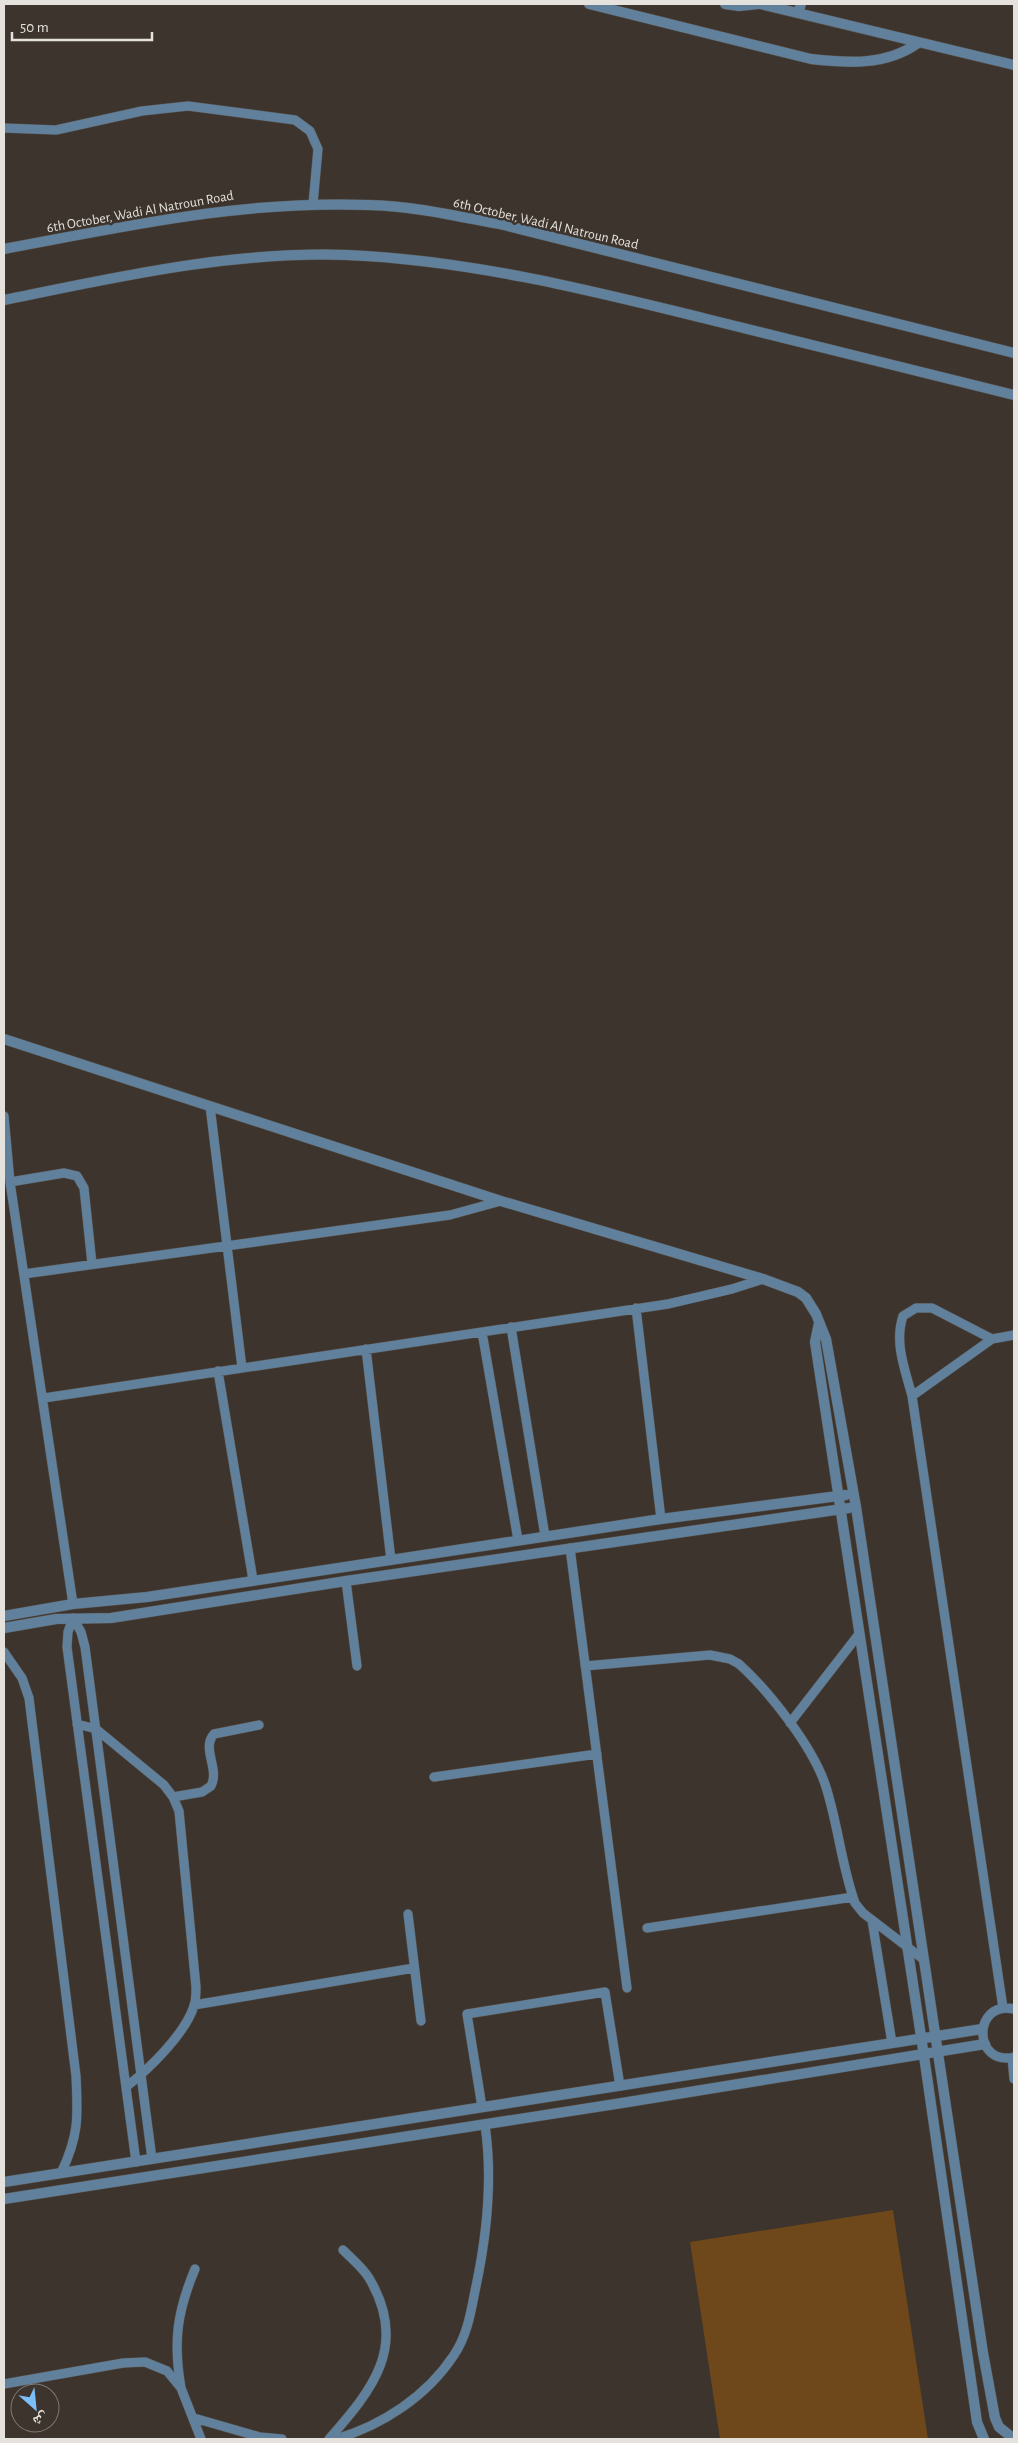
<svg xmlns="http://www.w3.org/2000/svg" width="1018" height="2443" viewBox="0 0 1018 2443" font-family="'Alegreya Sans','Noto Naskh Arabic',sans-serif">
<rect width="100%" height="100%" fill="#3c342d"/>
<path fill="#6e481a" d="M893,2210L928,2439H720L690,2242Z"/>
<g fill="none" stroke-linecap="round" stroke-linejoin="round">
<g stroke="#575049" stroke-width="10">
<path id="service" d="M4,128L56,130L142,111L188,106L295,120L310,131L318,149L313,204
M210,1106L242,1368
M4,1116L10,1182L73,1604
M10,1182L64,1173L77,1176L84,1188L92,1264
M24,1274L450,1215L501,1201
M636,1308L661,1519
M511,1327L545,1536
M482,1332L518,1540
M992,1339L932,1308H916L903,1316C894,1343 905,1369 912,1396L1003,2008
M366,1349L391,1560
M218,1371L253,1580
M912,1396L992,1339L1014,1335
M44,1398L668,1304L732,1289L763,1279
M570,1548L627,1988
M346,1581L357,1666
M73,1618L68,1632L67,1647L136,2162
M73,1618L81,1632L85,1647L152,2159
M4,1652L22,1678L29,1698L76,2076C78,2117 79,2136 61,2173
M585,1666L710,1655L730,1659L739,1664C769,1691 812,1746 825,1784C838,1823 841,1864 855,1903L863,1913L923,1959
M790,1723L859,1634
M77,1724L96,1729L164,1785L173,1797L179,1811L196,1987C196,1993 196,2000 194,2006C185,2034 149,2069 126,2087
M434,1777L597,1754
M173,1797L202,1792L211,1786C220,1769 201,1748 214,1734L259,1725
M408,1914L421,2021
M872,1920L892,2043
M647,1928L853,1897
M194,2005L414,1968
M1014,2009C972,2000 973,2067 1014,2057
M1012,2058L1014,2079
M482,2107L467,2014L605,1992L620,2086
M4,2384L123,2363L145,2362L167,2371L181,2388L201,2439
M181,2388C173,2342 177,2312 195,2269
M194,2418L260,2437L282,2439
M329,2439C373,2389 409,2345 369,2278C363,2268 352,2259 343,2250
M336,2439C383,2425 427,2396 454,2355C467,2336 471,2312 475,2291C487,2236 493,2180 485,2125"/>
</g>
<g stroke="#575049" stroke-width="11">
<path id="minor" d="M589,4L811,59C848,63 886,66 918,43
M725,4L739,6L758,4
M760,4L1014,65
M798,13L801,4
M4,1039L501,1201L763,1279L798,1292L806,1298L816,1314L826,1339L856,1507L983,2353L995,2418L999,2427L1014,2439
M819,1323L815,1342L924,2056L977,2422L984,2439
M4,1616L73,1604L147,1597L661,1519L846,1495
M4,1628L56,1619L111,1618L346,1581L849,1508
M4,2182L982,2029
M4,2199L622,2103L985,2044"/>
</g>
<g stroke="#575049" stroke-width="11">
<path id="tertiary" d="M4,249C127,226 243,200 369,205C414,206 460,217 504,225L1014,353
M4,300C117,277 230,251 347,255C468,260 585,289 703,318C807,344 910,369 1014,395"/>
</g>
<use href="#service" stroke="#60809c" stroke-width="9"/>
<use href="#minor" stroke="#60809c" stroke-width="10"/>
<use href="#tertiary" stroke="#60809c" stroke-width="10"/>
</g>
<g text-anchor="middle" stroke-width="5" stroke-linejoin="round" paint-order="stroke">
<g font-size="14" fill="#e5e1dc" stroke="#3c342d">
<text transform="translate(140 211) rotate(-10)" y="5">6th October, Wadi Al Natroun Road</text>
<text transform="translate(546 223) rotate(13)" y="5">6th October, Wadi Al Natroun Road</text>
</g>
</g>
<rect width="1018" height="2443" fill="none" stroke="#e5e1dc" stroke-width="10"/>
<g transform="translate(35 2408) rotate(153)"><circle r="24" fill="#3c342d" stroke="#807973"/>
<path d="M0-4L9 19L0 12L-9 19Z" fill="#7bbef8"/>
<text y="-8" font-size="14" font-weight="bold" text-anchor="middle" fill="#e5e1dc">ش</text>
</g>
<path d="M12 32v8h140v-8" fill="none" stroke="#e5e1dc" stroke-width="2.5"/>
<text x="20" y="32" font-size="15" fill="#e5e1dc" stroke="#3c342d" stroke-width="4" paint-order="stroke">50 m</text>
</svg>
